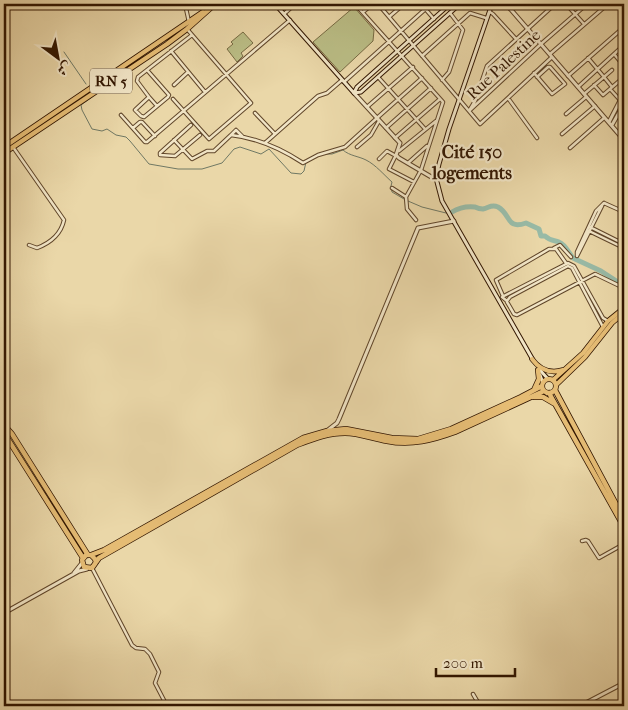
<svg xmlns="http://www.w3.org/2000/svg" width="628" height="710" viewBox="0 0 628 710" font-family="'IM FELL French Canon',Amiri,serif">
<rect width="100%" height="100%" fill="#ead7a8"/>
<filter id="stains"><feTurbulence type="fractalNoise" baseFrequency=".004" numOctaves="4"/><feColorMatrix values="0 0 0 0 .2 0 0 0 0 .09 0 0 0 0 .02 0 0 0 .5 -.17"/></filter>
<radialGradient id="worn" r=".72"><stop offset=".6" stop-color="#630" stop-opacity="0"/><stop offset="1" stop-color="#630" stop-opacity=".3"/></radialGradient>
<path fill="#babd85" stroke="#766a42" d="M354,7L374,30L373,41L340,72L313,42Z
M243,32L253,43L241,53L243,56L237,62L227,49L233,44L231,42Z"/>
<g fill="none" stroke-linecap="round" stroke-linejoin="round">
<path stroke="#6f7864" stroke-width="1" d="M64,52L86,84
M92,97L81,105L82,110L92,129L102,131L107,129L116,135L126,137L130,141L149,164L178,169H202L222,163L234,149L240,147L261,154L269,149L291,173L301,174L304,171L306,162
M326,154H332L343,150C350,156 358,156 366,160C376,165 384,175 392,182L391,186L392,192L404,199
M408,201L422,207L446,213"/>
<path stroke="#98baa6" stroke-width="5" d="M452,212C460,207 466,206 475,207C477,208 480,209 483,209C489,208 491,204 498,207C511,214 506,230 526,223L539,229L541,236H545C550,241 554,240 559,242C565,244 569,253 573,258
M575,259L601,271L624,286"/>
<g stroke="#60462a" stroke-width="4.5">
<path id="minor" d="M185,4L189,22
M355,4L443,102L421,170L406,197L407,209L416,220
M378,4L469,111L541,44L587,4
M421,4L434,19
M566,4L584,24
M617,4L624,13
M363,12L373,4
M490,12L493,14L516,39
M284,14L295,4
M389,17L404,4
M171,51L205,92
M550,54L608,4
M614,54L624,66
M422,56L470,13L486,18
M552,57L480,124L469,111L475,101L487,66L555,4
M147,70L169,95L168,97L144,117L141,116L135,110L149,97L157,106
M612,70L604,77L612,87
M534,73L552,94L565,84L550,67H548L537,77
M568,76L624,27
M378,77L425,129
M442,80L449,72L463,30L450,13
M344,82L431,4
M174,85L188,72
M594,85L603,95L624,77
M578,87L624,45
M610,89L620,100
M584,94L604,77L588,58
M149,97L137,81L138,77L192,35
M508,98L537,138
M173,99L209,139L251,103L187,29
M367,107L413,67
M255,113L275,134
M566,114L586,97
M121,115L145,142H147L290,20
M377,118L422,78
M191,125L160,153V155L175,156L200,135
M133,128L140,122H142L155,136
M386,128L431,88
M562,134L595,106
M231,135L236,130L242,136
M395,138L440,99
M174,140L192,159L207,151H214L231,135C258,138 280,148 303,163L318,155L345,147L377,118
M265,143L318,96L327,93L342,80
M13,147L64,220C61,234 50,243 37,248L29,245
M357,147L371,135L379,121
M570,148L604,118
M399,151L436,121
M396,155L389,169L414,182
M379,159L387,151L396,156
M408,163L427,146
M392,188L406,197
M604,203L624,212
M590,227L624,244
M589,231L624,248
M554,248L560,245L571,257
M577,256V252L596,211L604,203
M577,256L603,204
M503,296L496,280L549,249H556L566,263
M507,302L514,314L517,315L595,274L624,288
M603,327L572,268L568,266L510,297L507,301L502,297L568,263L574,266L603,318L608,321
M582,541L586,540L588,541L599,558L624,544
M92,568L132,645L136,648L145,649L150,654L159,672L155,683L167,706
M473,694L480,706"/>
</g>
<g stroke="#60462a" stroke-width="5">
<path id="tertiary" d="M506,4L624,140
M354,93L400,143L396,155L399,158L433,178H436
M609,122L624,93
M612,125L624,104
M328,430L337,423L339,419L418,228L454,221
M74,573L82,563
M4,613L79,571L87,569
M580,706L624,683"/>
</g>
<g stroke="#321600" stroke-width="5">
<path id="secondary" d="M275,4L354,93
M492,4L449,129L439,164L436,178L442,201L533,360
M354,93L361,92L460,4
M354,93L357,87L450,4
M539,369L548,379
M540,375L543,383"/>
</g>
<g stroke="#321600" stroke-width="5.5">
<path id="primary" d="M532,359C540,370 550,374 563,370
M553,380L583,353L608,321L624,308
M556,385L585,357L612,323L624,313"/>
</g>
<g stroke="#321600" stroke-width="6">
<path id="trunk" d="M4,147L203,12
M4,153L167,44L187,29L215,4
M542 386a7 7 0 1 1 14 0a7 7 0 1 1-14 0Z
M534,390L539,379L538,370
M555,390L624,519
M549,393L624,527
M534,397H543L555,404
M4,425L12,434L88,555
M4,433L83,558
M91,555L104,550L303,438L327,431L346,429L392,438L418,439L451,429L521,397L542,386
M96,562L95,559L91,555H86L82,560L84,567L92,568L99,558L106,554L297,445C313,439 328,433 345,433C360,433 373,439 387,441C411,446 433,440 455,432L544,391"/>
</g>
<use href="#minor" stroke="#f1e5c6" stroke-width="2.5"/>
<use href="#tertiary" stroke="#f1e5c6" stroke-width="3"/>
<use href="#secondary" stroke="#f1e5c6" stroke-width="3"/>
<use href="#primary" stroke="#e5bc74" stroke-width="4"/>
<use href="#trunk" stroke="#e5bc74" stroke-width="4.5"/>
</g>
<g text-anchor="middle" stroke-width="4.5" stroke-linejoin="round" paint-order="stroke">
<rect fill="#f1e5c6" stroke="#6b543b" stroke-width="1" x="90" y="68.5" width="42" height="25" rx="4"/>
<g font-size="15" font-weight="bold" fill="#321600">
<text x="111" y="86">RN 5</text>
</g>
<g font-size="16" fill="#321600" stroke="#f1e5c6">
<text transform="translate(503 64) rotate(-43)" y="6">Rue Palestine</text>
</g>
<g font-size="18" font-weight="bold" fill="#321600" stroke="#f1e5c6">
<text x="472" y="158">Cité 150<tspan x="472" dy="21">logements</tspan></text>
</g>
</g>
<rect width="628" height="710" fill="none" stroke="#ead7a8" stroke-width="20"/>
<rect x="5" y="5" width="618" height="700" fill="none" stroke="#321600" stroke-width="2.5"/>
<rect x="10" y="10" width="608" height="690" fill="none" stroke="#321600"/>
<g transform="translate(58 58) rotate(148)" stroke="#f1e5c6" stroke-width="4" paint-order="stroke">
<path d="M0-4L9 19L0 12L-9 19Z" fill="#321600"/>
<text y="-8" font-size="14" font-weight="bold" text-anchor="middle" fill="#321600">ش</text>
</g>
<path d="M436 668v8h79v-8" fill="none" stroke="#321600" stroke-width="2.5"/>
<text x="443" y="668" font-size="15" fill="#321600" stroke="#f1e5c6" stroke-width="4" paint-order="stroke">200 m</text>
<rect width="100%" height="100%" filter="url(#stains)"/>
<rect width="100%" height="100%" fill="url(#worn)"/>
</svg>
